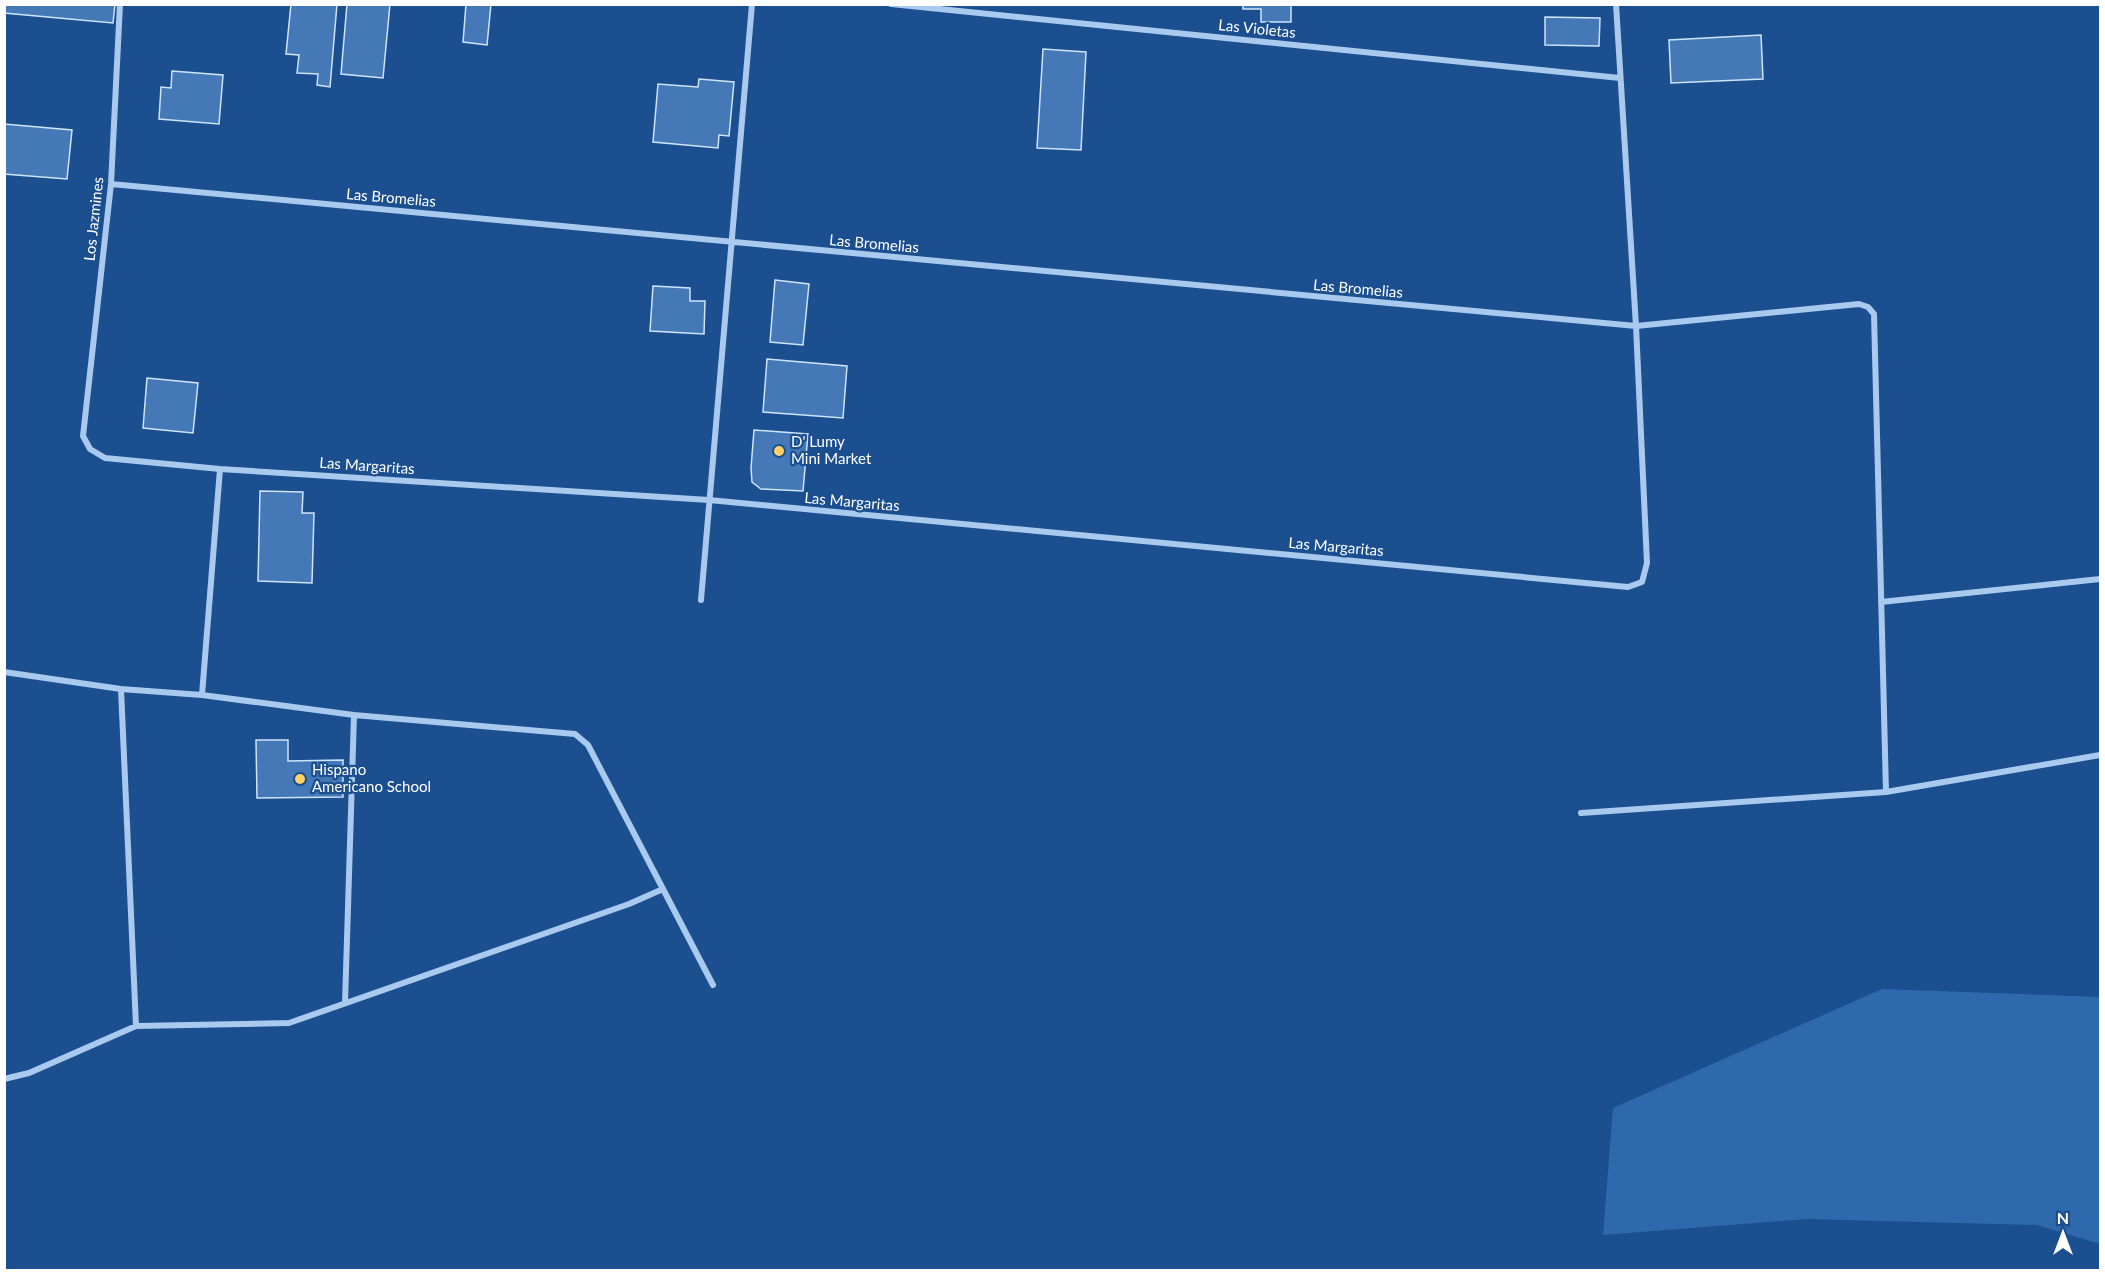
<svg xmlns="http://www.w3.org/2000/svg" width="2105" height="1275" viewBox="0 0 2105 1275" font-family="Lato,sans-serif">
<rect width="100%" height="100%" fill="#1b4f8f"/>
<path fill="#2e69ad" d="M1882,989L2100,997V1244L2037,1225L1806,1219L1603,1235L1613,1108Z"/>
<path fill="#4478b7" stroke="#cfe3fa" stroke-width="1.5" d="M4,4H115L113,23L4,13Z
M291,4H337L330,87L317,85L318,74L297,73L299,55L286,54Z
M347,4H390L383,78L341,74Z
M466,4H491L487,45L463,42Z
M1243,4H1291V22H1261V9H1243Z
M1545,17L1600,18L1599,46L1545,45Z
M1761,35L1763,79L1671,83L1669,40Z
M1043,49L1086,52L1081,150L1037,148Z
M172,71L223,75L219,124L159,119L161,87L171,88Z
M699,79L734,82L729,136L719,135L718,148L653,142L658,84L698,87Z
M4,124L72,130L67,179L4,174Z
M775,280L809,284L803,345L770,342Z
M653,286L690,288V301H705L704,334L650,331Z
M767,359L847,366L843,418L763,412Z
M147,378L198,383L193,433L143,428Z
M754,430L808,434L803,491L761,489L752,482L751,468Z
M260,491L303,492L302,513H314L312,583L258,581Z
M256,740H288V761L343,760V797L257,798Z"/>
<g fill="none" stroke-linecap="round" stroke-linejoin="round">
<path stroke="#a9c9ee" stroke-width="6" d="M120,4L111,184L83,436L90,449L105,458L220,469L709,500L1628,587L1642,582L1647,563L1636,326L1616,4
M891,4L1620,78
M111,184L1636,326L1859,304L1868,307L1874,314L1886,792
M701,600L752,4
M1881,602L2100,579
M4,672L121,689L202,695L354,715L345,1003
M121,689L136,1026
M202,695L220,469
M1581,813L1886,792L2100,755
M663,889L713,985
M4,1079L29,1073L136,1026L289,1023L629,904L663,889L588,745L575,734L354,715"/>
</g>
<g fill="#ffd166" stroke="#1b4f8f" stroke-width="2">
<circle cx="779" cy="451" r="6"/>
<circle cx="300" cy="779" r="6"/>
</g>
<g text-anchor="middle" stroke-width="4.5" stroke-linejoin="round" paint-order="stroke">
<g font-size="15" fill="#fff" stroke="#1b4f8f">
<text transform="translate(1257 29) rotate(6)" y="5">Las Violetas</text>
<text transform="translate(391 198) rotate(5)" y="5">Las Bromelias</text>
<text transform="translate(94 219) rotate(-84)" y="5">Los Jazmines</text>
<text transform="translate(874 244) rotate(5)" y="5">Las Bromelias</text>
<text transform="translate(1358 289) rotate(5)" y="5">Las Bromelias</text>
<text transform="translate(367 466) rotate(4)" y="5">Las Margaritas</text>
<text transform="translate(852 502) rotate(5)" y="5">Las Margaritas</text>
<text transform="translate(1336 547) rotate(5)" y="5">Las Margaritas</text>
</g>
<g font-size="15" fill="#fff" stroke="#1b4f8f" text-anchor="start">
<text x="791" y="447">D' Lumy<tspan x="791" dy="17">Mini Market</tspan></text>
<text x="312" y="775">Hispano<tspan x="312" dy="17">Americano School</tspan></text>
</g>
</g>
<rect width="2105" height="1275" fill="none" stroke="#ffffff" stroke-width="12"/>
<g transform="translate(2063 1233)" stroke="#1b4f8f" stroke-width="4.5" paint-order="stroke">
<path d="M0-4.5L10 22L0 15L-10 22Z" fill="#ffffff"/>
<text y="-9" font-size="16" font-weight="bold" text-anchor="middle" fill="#ffffff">N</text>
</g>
</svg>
